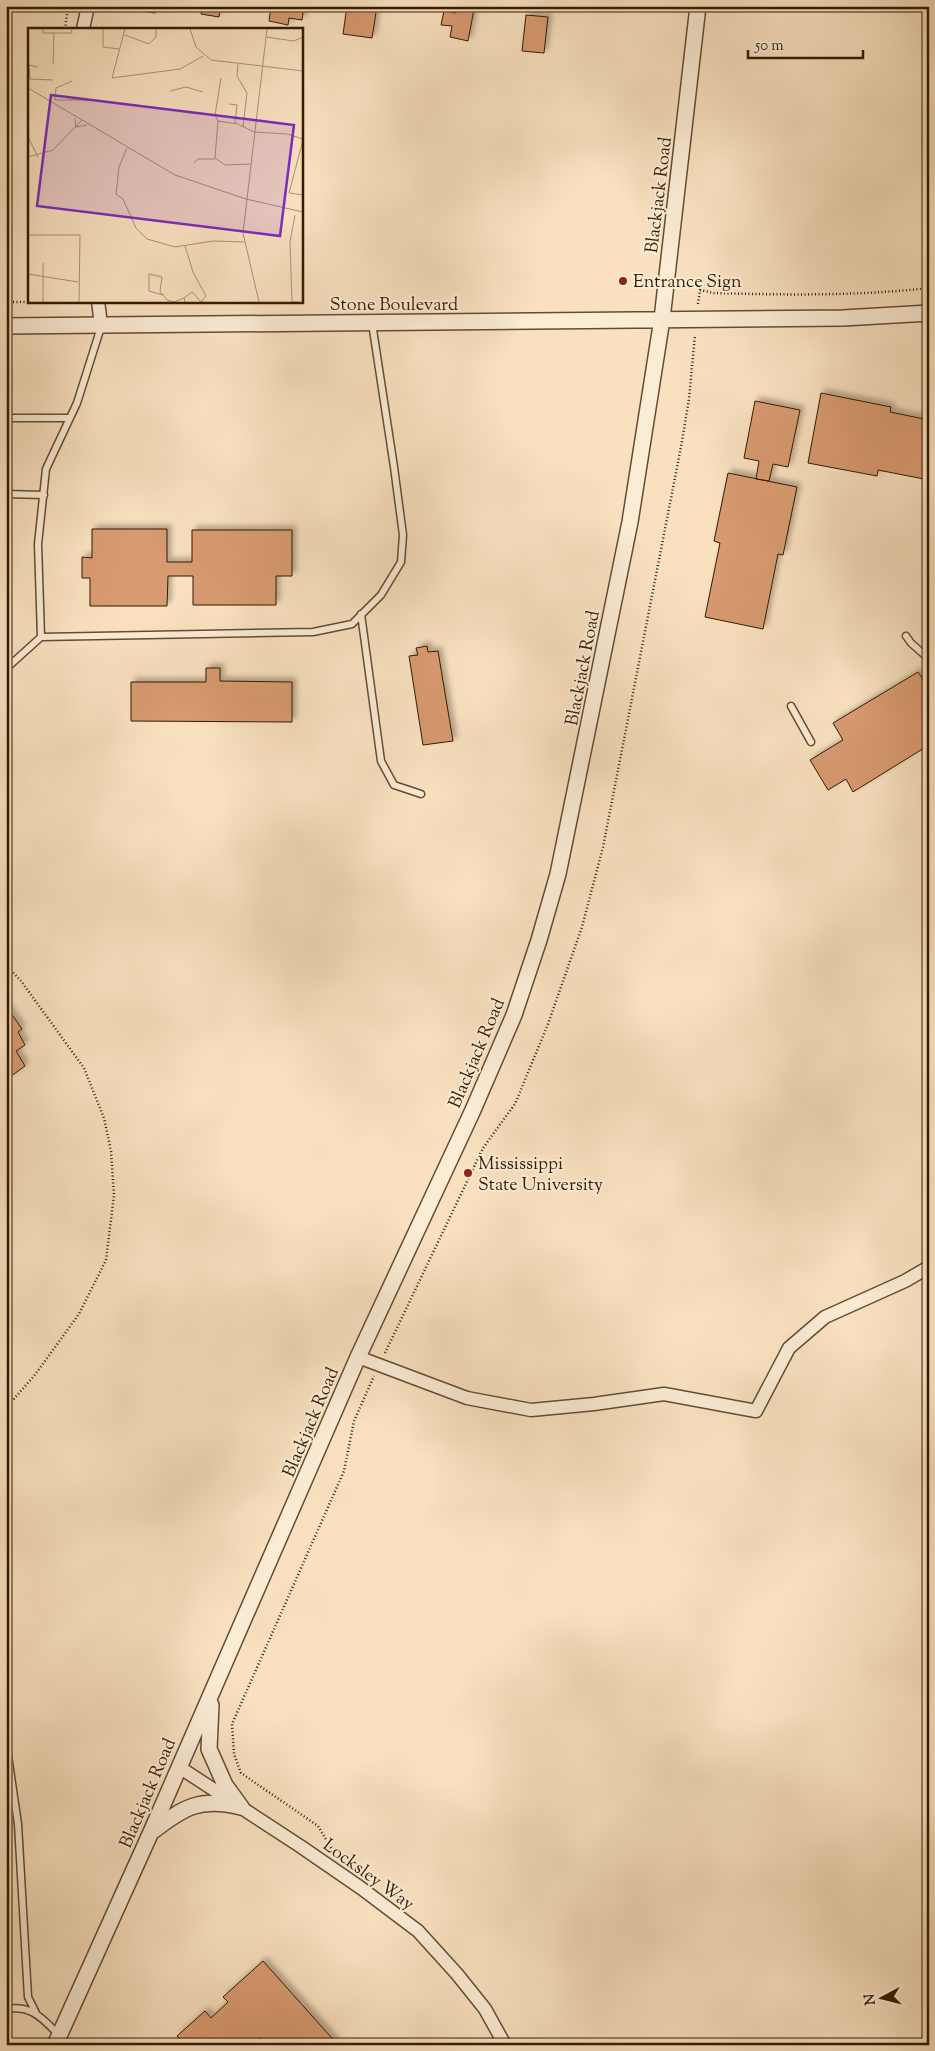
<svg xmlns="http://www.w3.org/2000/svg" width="935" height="2051" viewBox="0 0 935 2051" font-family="'Sorts Mill Goudy',serif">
<defs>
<filter id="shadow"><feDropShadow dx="4" dy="-4" stdDeviation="2.5" flood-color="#0004"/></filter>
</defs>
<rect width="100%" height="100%" fill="#f9e1c0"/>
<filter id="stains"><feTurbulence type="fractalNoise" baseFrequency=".004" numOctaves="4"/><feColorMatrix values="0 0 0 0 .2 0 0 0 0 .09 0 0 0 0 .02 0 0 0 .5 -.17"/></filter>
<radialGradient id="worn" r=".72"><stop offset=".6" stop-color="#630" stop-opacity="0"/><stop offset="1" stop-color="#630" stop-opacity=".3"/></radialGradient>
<path fill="#d89a70" stroke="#331b00" filter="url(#shadow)" d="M141,6H169V9L155,7V13L141,11Z
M203,6H232L231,12L220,10L219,17L201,14Z
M271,6H304L302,20L289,18L288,25L269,21Z
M347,6H377L372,38L343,34Z
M458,6L474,9L468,41L450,37L452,26L441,25L444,11L456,13Z
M526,15L548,17L544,53L522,51Z
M821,393L891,407L890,412L929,420V480L878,470L877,476L808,463Z
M755,401L800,410L788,467L773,464L769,481L756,479L759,461L744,458Z
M728,473L797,487L783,555L778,554L763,629L705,617L720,543L714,541Z
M92,529H167V562H192V530H292V576H276V605H193V576H168L167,606H90V578H82V557L92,558Z
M427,646L428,652L438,651L453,741L423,745L409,656L418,655L416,648Z
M206,668H220V681L292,682V722L131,721V682H206Z
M918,672L929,688V745L853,792L846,779L828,790L810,760L843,740L833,723Z
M6,1006L22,1029L18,1032L25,1045L16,1051L25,1066L7,1079Z
M263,1961L338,2045H267L261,2038L253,2045H179L182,2042L177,2036L205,2011L211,2018L228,2002L223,1997Z"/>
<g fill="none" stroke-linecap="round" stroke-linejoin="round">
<g stroke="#644c30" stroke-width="9">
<path id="service" d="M6,418H70
M6,494L44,495
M361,614L381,761L394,785L421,794
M906,636L911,643L929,659
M41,637L313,632L352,624L381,595L401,562L403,535L394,467L372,323
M6,665H10L41,637L38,544L46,469L77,403L101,327
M791,706L811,742
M6,1742L18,1824L28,1997L36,2013
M6,2009C32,2005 42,2018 59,2035"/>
</g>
<g stroke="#644c30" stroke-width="15">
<path id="minor" d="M83,29L88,6
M98,301L101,325
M358,1357L467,1398L531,1410L594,1404L664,1394L756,1411L789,1348L825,1317L905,1281L929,1267
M179,1767L300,1846L361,1888L418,1931L457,1974L485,2009L505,2045"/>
</g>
<g stroke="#644c30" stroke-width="18">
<path id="tertiary" d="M6,326L843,318L929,313
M211,1705L209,1749L225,1785L241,1807
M153,1831C184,1807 200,1797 241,1807
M55,2045L151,1832L358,1357L473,1110L514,1015L539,940L558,874L630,522L662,319L698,6"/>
</g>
<path stroke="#331b00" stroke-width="2.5" stroke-dasharray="1 2.5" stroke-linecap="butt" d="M65,29L68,6
M6,302H84
M698,304L700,290L714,293C785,295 858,296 929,288
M6,965L21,981L84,1068L104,1118L111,1151L114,1195L106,1260L79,1314L34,1376L6,1408
M385,1353L483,1148L515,1104L548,1024L582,927L603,847L681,447L689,399L695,335
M333,1851L318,1826L241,1773L234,1754L232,1724L344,1471L354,1421L374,1376"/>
<use href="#service" stroke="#fbecd6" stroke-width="6"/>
<use href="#minor" stroke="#fbecd6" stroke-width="12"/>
<use href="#tertiary" stroke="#fbecd6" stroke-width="15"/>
</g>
<g fill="#8f2418" stroke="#fbecd6" stroke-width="2">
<circle cx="623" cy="281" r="5"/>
<circle cx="468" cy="1173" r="5"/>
</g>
<g text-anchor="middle" stroke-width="4" stroke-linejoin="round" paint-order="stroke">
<g font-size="18" fill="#331b00" stroke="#fbecd6">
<text transform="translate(658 195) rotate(-83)" y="6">Blackjack Road</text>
<text x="394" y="310">Stone Boulevard</text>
<text transform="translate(582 668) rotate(-79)" y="6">Blackjack Road</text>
<text transform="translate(476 1053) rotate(-67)" y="6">Blackjack Road</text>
<text transform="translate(310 1422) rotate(-67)" y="6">Blackjack Road</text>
<text transform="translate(147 1793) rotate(-67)" y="6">Blackjack Road</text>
<text transform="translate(369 1874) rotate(36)" y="6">Locksley Way</text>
</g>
<g font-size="18" fill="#331b00" stroke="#fbecd6" text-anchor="start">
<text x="633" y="287">Entrance Sign</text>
<text x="478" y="1169">Mississippi<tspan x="478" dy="21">State University</tspan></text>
</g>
</g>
<g transform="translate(28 28)">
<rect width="275" height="275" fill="#f9e1c0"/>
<path fill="none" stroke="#aa9273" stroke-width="1" d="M15,1V5H44L43,1M75,1V19L92,21M97,1L84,50L152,41L175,28M162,1L168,19L183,32L275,43M97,7L121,16L128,9V1M238,9L266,13L275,9M25,36L26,5M210,36L209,48L219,65L215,99M10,39L1,37L2,51L25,52M193,50L187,87L190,93L210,96L226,104L259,106L275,111M0,60L147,147L218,171L275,184M142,63L158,59L175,64M27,72H61M27,72L28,60L44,53M201,76L209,77L207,95M47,90L48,99L59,97M190,93L187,130L197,137L222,136M0,109L10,129M275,112L261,165L275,167M99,120L91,139L88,166L95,171L108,200L119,211L147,219L185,213L216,214M0,129L25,122L54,92M166,135L170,131H187M267,187L262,214L264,274H271M0,207H52L51,274M157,218L165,244L178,268L173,274L164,264L156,270L157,274M0,246L50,254M135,267L121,263V246L134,249L132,263L139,272L146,274L156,270M15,274V235M231,274L215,205L239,1"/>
<path fill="#7b2cbf" fill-opacity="0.15" stroke="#7b2cbf" stroke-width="2.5" d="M23,67L266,97L252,208L9,178Z"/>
<rect width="275" height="275" fill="none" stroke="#331b00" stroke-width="2.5"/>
</g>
<rect width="935" height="2051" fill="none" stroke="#f9e1c0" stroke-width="25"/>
<rect x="8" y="8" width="920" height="2036" fill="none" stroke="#331b00" stroke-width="2.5"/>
<rect x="12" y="12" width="910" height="2026" fill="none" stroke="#331b00"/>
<g transform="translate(882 1998) rotate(263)" stroke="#fbecd6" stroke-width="4" paint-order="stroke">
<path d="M0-4L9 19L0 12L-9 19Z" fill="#331b00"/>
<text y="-8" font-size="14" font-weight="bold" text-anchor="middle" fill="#331b00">N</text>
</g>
<path d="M748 50v8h115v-8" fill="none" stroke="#331b00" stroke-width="2.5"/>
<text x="755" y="50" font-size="15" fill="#331b00" stroke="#fbecd6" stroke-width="4" paint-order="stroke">50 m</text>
<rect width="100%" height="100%" filter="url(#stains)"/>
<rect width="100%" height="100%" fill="url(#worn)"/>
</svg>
